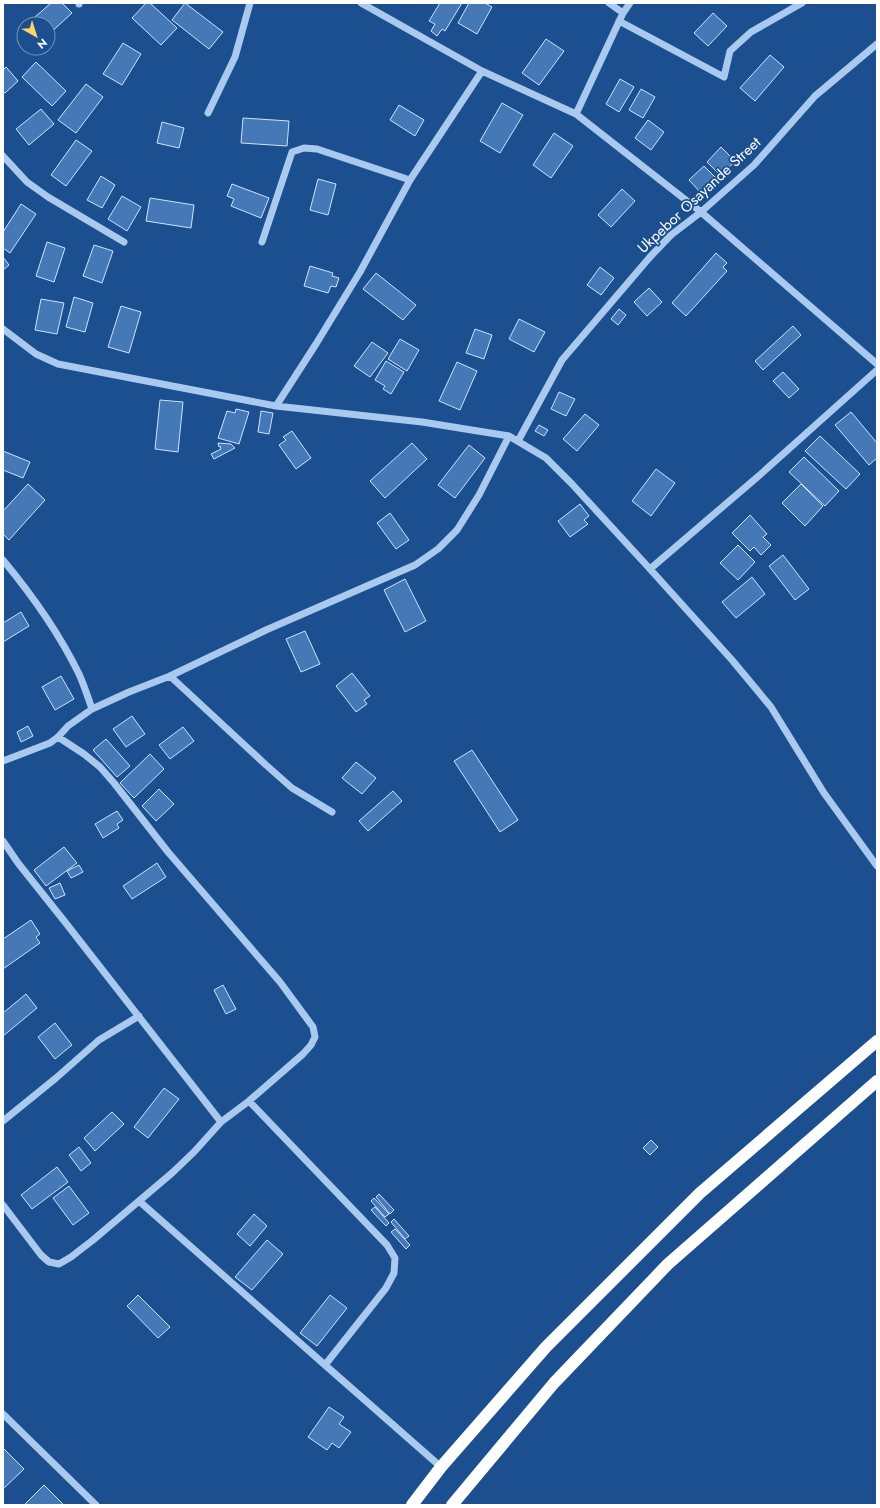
<svg xmlns="http://www.w3.org/2000/svg" width="880" height="1508" viewBox="0 0 880 1508" font-family="Jost,sans-serif">
<rect width="100%" height="100%" fill="#1b4f8f"/>
<path fill="#4478b7" stroke="#cfe3fa" d="M51,3H62L72,13L48,35V24H27Z
M146,3H150L177,28L161,45L132,18Z
M185,3L223,32L209,49L172,20Z
M440,3H462L445,31L442,29L437,36L431,31L435,24L429,21Z
M469,3H485L492,7L477,34L458,23Z
M713,13L727,26L708,46L694,33Z
M546,39L564,51L539,85L522,73Z
M123,43L141,54L122,85L103,74Z
M770,55L784,67L755,101L740,88Z
M36,62L66,91L52,106L22,77Z
M6,67L18,81L5,93L3,92V70Z
M620,79L634,87L619,112L606,104Z
M86,84L103,97L76,133L58,120Z
M641,89L655,97L643,118L629,110Z
M502,103L523,115L500,153L480,141Z
M399,105L424,120L415,136L390,120Z
M41,109L54,124L29,145L16,129Z
M243,118L289,121L287,146L241,143Z
M648,120L664,132L651,150L635,138Z
M162,122L184,128L179,148L157,143Z
M554,133L573,146L551,178L533,165Z
M76,140L92,151L66,186L51,175Z
M721,147L735,161L721,176L707,162Z
M704,166L718,180L703,195L689,180Z
M101,176L115,185L102,208L87,200Z
M318,179L336,184L328,215L310,210Z
M232,184L269,198L261,218L231,206L234,199L227,196Z
M622,189L635,201L611,227L598,215Z
M122,196L141,207L127,231L108,219Z
M150,198L194,205L191,228L146,221Z
M21,204L36,214L10,253L3,248V232Z
M47,242L65,248L54,282L36,276Z
M94,245L113,251L102,283L83,276Z
M716,253L727,263L723,267L727,271L686,316L672,303Z
M3,257L9,265L3,270Z
M310,266L333,273L332,276L339,278L336,287L331,286L328,293L304,286Z
M600,267L614,278L601,295L587,285Z
M376,273L416,305L403,320L363,289Z
M649,288L662,302L647,316L634,302Z
M74,297L93,303L85,332L66,327Z
M41,299L64,303L57,334L35,330Z
M121,306L141,312L129,353L108,347Z
M619,309L626,315L618,325L611,319Z
M519,319L545,332L534,352L509,339Z
M793,326L801,335L763,370L755,361Z
M475,329L492,335L484,359L466,353Z
M400,339L419,350L407,371L388,359Z
M372,342L388,353L370,377L354,366Z
M386,361L404,372L391,394L383,389L385,386L375,380Z
M457,362L477,371L460,410L439,401Z
M783,372L799,389L789,398L773,381Z
M559,392L575,399L566,416L551,409Z
M160,400L183,402L178,452L155,449Z
M236,409L249,412L239,444L218,438L227,411L235,413Z
M261,411L273,413L269,434L258,432Z
M851,412L877,443V458L869,465L835,425Z
M585,414L599,425L577,451L563,439Z
M539,425L548,430L544,436L535,431Z
M292,431L311,458L296,469L279,445L286,440L283,437Z
M820,436L860,474L846,489L805,451Z
M218,443L231,444L235,448L214,459L211,454L221,449L220,446L219,447Z
M412,443L427,459L385,498L370,481Z
M469,445L485,458L455,498L438,485Z
M3,451L30,462L23,478L3,470Z
M804,457L839,491L825,506L789,472Z
M656,469L675,483L651,516L632,501Z
M28,484L45,500L9,540L3,534V511Z
M801,484L823,506L805,526L782,503Z
M580,504L589,516L584,520L588,524L570,537L558,521Z
M390,513L409,540L396,549L377,523Z
M750,515L767,534L763,537L771,545L761,555L754,547L750,551L732,533Z
M738,545L755,562L738,580L720,563Z
M783,555L809,589L795,600L769,566Z
M752,577L765,594L736,618L722,602Z
M405,579L426,621L405,632L384,590Z
M21,612L29,626L3,642V623Z
M305,631L320,664L301,672L286,639Z
M352,673L370,696L364,700L367,704L356,712L336,686Z
M61,676L74,699L55,710L42,687Z
M132,716L145,734L126,747L113,729Z
M28,726L33,736L21,742L17,732Z
M183,727L194,741L170,759L159,745Z
M106,739L130,766L117,777L93,750Z
M472,750L518,820L500,832L454,761Z
M150,754L164,769L134,798L120,783Z
M356,762L376,778L362,794L342,778Z
M159,789L174,804L156,821L142,806Z
M393,791L402,801L368,831L359,821Z
M117,811L123,820L117,824L119,828L103,838L95,824Z
M64,847L77,863L46,886L34,870Z
M157,863L166,877L132,899L123,886Z
M79,865L83,872L71,878L67,871Z
M60,883L65,895L55,899L49,888Z
M31,920L40,934L36,937L40,943L3,969V939Z
M223,985L236,1009L226,1014L214,990Z
M26,994L37,1008L3,1036V1013Z
M55,1023L72,1045L55,1059L38,1037Z
M164,1088L179,1099L148,1138L134,1127Z
M112,1112L124,1124L95,1151L84,1138Z
M651,1140L658,1147L650,1155L643,1148Z
M79,1147L91,1163L81,1171L69,1155Z
M57,1167L68,1182L32,1209L21,1195Z
M69,1186L89,1213L73,1225L53,1198Z
M379,1194L394,1210L390,1214L376,1197Z
M374,1198L389,1214L385,1217L371,1201Z
M375,1207L389,1223L386,1226L371,1210Z
M254,1214L267,1226L250,1246L237,1234Z
M394,1219L409,1236L405,1239L391,1222Z
M395,1229L410,1245L406,1249L391,1232Z
M267,1240L283,1254L252,1290L235,1277Z
M138,1295L170,1327L158,1338L127,1306Z
M330,1295L347,1308L317,1346L300,1333Z
M329,1407L344,1417L339,1424L351,1432L339,1448L332,1443L327,1450L308,1437Z
M3,1448L24,1469L3,1489Z
M44,1485L64,1505H24Z"/>
<g fill="none" stroke-linecap="round" stroke-linejoin="round">
<path stroke="#a9c9ee" stroke-width="7" d="M79,3V4
M361,3L482,71
M609,3L623,13
M619,21L724,77L730,51L751,32L802,3
M208,113L235,57L250,3
M576,114L623,13L630,3
M3,156L27,182L48,197L124,242
M262,242L292,152L304,148L317,149L410,180
M3,329L36,354L58,364L276,406
M877,370L762,473L650,569L732,660L771,707L824,793L877,866
M518,441L562,360L650,257L671,235L701,212L754,165L815,96L877,44
M3,560C32,595 59,633 79,674C84,685 88,697 92,709
M650,569L572,484L546,458L509,436L422,422L276,406L316,344L360,272L410,180L482,71L576,114L701,212L877,364
M170,676L266,765L292,788L332,812
M58,737L84,754L100,767L114,783L168,852L280,982L313,1027L315,1037L311,1045L303,1054L249,1101
M3,761L50,743L58,737L68,726L92,709L129,692L170,676L266,630L415,565L438,549L457,530L479,495L509,436
M3,841L18,863L65,922L221,1122L194,1152L172,1173L93,1240L71,1257L59,1264L49,1262L41,1255L3,1205
M3,1121L56,1078L99,1040L139,1016
M221,1122L249,1101L387,1245L395,1258L394,1273L386,1288L325,1365L441,1467
M139,1201L325,1365
M3,1414L96,1505"/>
<path stroke="#fff" stroke-width="12" d="M412,1505L441,1467L546,1347L700,1193L877,1041
M452,1505L554,1383L668,1264L877,1081"/>
</g>
<g text-anchor="middle" stroke-width="3.5" stroke-linejoin="round" paint-order="stroke">
<g font-size="15" fill="#fff" stroke="#1b4f8f">
<text transform="translate(699 195) rotate(-43)" y="5">Ukpebor Osayande Street</text>
</g>
</g>
<rect width="880" height="1508" fill="none" stroke="#ffffff" stroke-width="8"/>
<g transform="translate(36 36) rotate(141)"><circle r="19" fill="#1b4f8f" stroke="#7695bc"/>
<path d="M0-3L7 15L0 10L-7 15Z" fill="#ffd166"/>
<text y="-6" font-size="11" font-weight="bold" text-anchor="middle" fill="#ffffff">N</text>
</g>
</svg>
